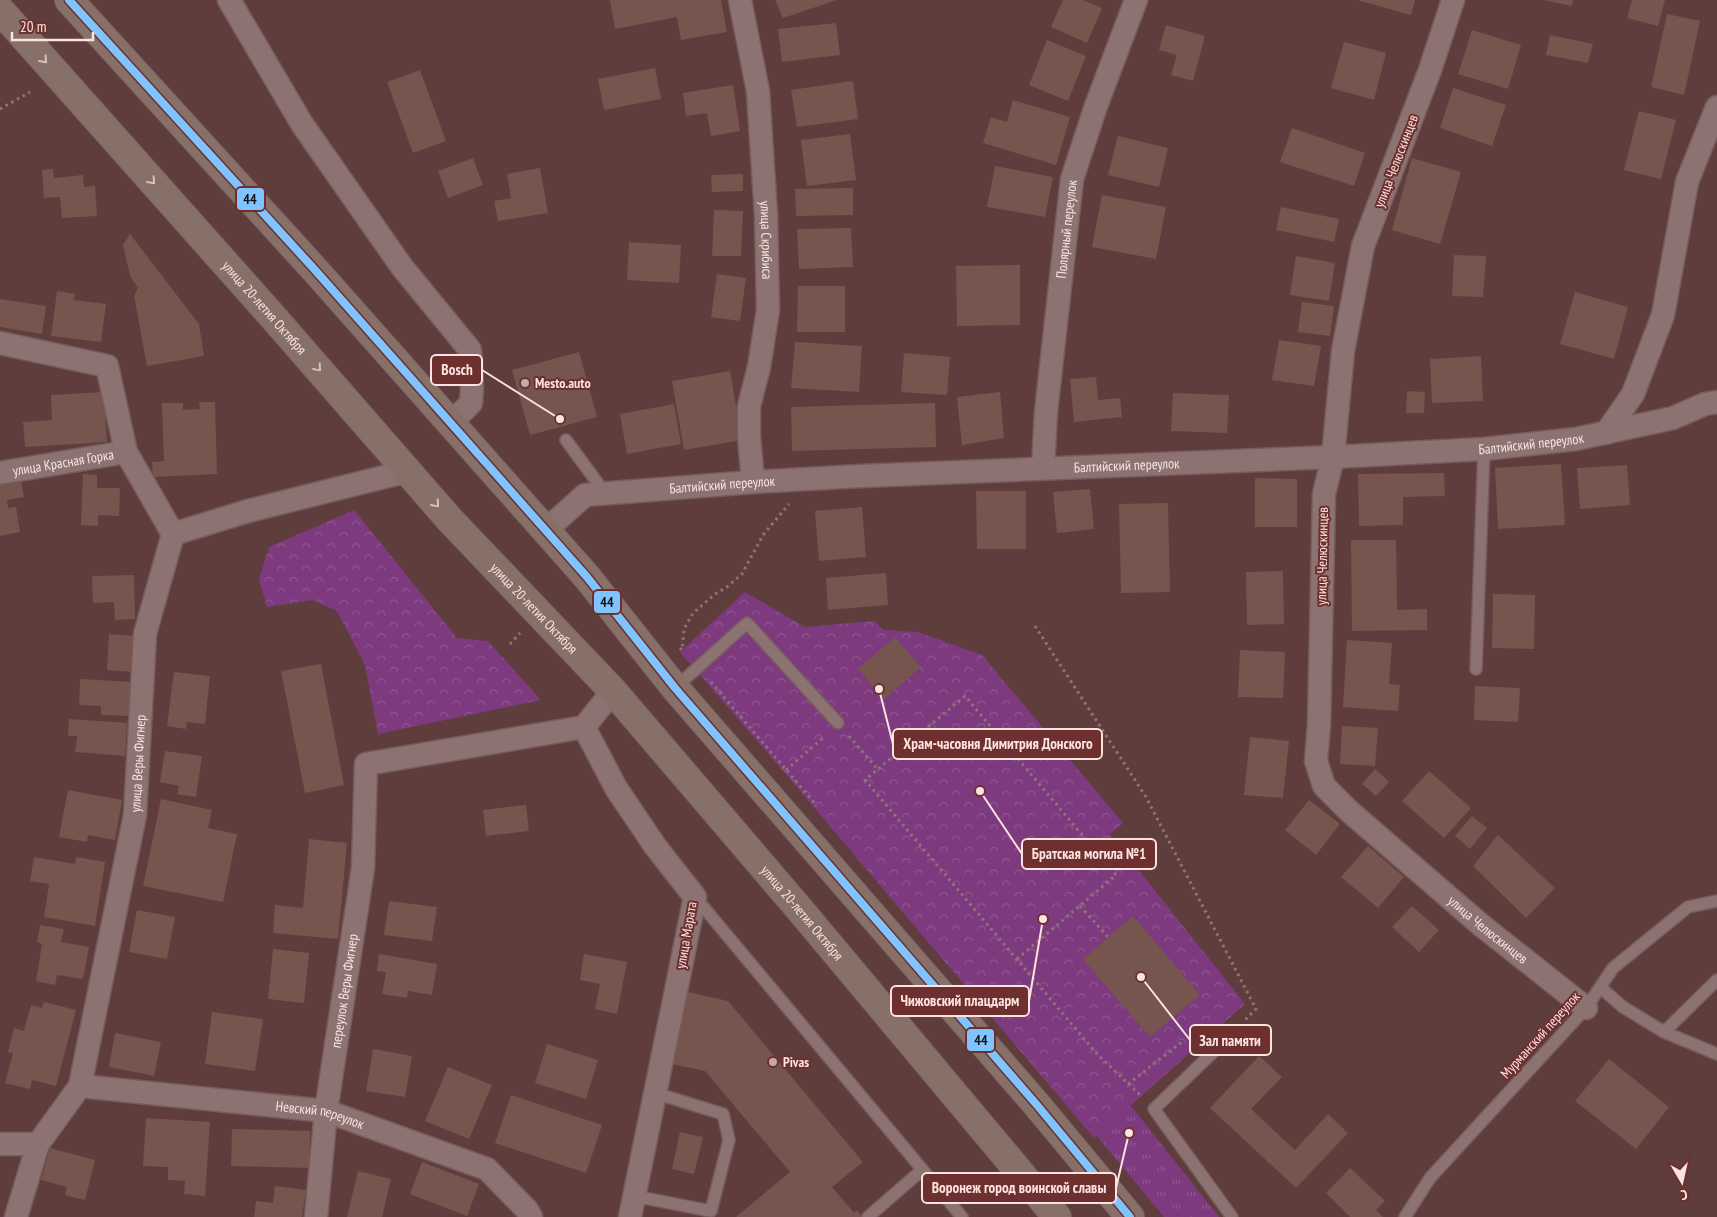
<svg xmlns="http://www.w3.org/2000/svg" width="1717" height="1217" viewBox="0 0 1717 1217" font-family="'PT Sans Narrow',sans-serif">
<defs>
<pattern id="grass-tufts" width="24" height="20" patternUnits="userSpaceOnUse" patternTransform="scale(1.25)"><rect width="24" height="20" fill="#7d3a7f"/><path d="M3 7l-1-3M5 7V3M7 7l1-3M15 17l-1-3M17 17v-4M19 17l1-3" fill="none" stroke="#905691"/></pattern>
<pattern id="forest-crowns" width="20" height="18" patternUnits="userSpaceOnUse" patternTransform="scale(1.25)"><rect width="20" height="18" fill="#7d3a7f"/><path d="M2 6a3 3 0 1 1 6 0M12 15a3 3 0 1 1 6 0" fill="none" stroke="#905691"/></pattern>
</defs>
<rect width="100%" height="100%" fill="#5f3d3c"/>
<path fill="url(#grass-tufts)" d="M857,790L1136,1112L1219,1217H1164L1096,1135Z"/>
<path fill="url(#forest-crowns)" d="M354,510L457,638L488,641L541,700L378,734L365,665L337,611L313,600L267,607L259,579L269,547Z
M745,592L805,627L874,621L884,630L918,632L982,655L1123,823L1110,834L1245,1004L1094,1138L784,772L680,652Z"/>
<path fill="#75554e" d="M610,0H721L727,32L681,40L677,17L615,29Z
M775,0H837L783,18Z
M1063,0H1083L1102,8L1087,43L1051,27Z
M1357,0H1415L1411,15Z
M1544,0H1573L1572,6Z
M1632,0H1665L1658,26L1627,18Z
M1667,14L1700,21L1684,95L1651,87Z
M836,23L840,55L782,62L778,29Z
M1166,25L1205,36L1193,81L1171,75L1177,55L1159,50Z
M1472,30L1521,45L1508,89L1458,74Z
M1550,35L1593,44L1588,63L1546,55Z
M1047,40L1086,56L1068,101L1029,85Z
M1344,42L1386,53L1374,100L1331,88Z
M655,68L661,99L604,110L598,79Z
M420,70L446,141L413,153L387,82Z
M853,81L858,119L797,127L791,90Z
M733,85L740,131L711,136L707,113L686,116L683,93Z
M1453,88L1506,105L1492,146L1440,128Z
M1013,100L1070,117L1056,165L983,143L991,117L1007,122Z
M1639,111L1676,120L1661,179L1624,170Z
M1292,128L1365,153L1354,186L1280,162Z
M850,134L856,180L807,186L801,140Z
M1118,136L1168,148L1159,187L1108,175Z
M473,158L483,185L448,198L438,171Z
M1412,158L1461,172L1440,244L1392,230Z
M995,166L1053,177L1045,217L987,207Z
M540,168L548,213L498,221L494,201L511,198L507,174Z
M53,169L54,178L83,175L84,187L95,186L97,216L62,218L60,197L44,198L42,170Z
M743,174V191L712,192L711,175Z
M853,188V215L796,216L795,189Z
M1102,195L1166,207L1156,259L1092,247Z
M1281,207L1339,219L1334,242L1276,230Z
M714,210L743,211L741,256H712Z
M851,228L853,267L799,269L797,229Z
M130,234L199,324L204,356L147,366L134,296L138,288L130,276L123,245Z
M629,242L681,245L679,283L627,280Z
M1454,255L1486,256L1483,297L1452,296Z
M1296,256L1335,263L1329,301L1290,295Z
M1020,265V325L957,326L956,266Z
M717,274L746,278L740,321L711,317Z
M798,286H845V332H797Z
M57,291L75,294L74,300L106,304L101,342L51,336Z
M1575,292L1628,307L1614,359L1560,344Z
M0,299L46,306L42,334L0,327Z
M1302,302L1334,306L1330,336L1298,332Z
M1279,340L1321,346L1314,386L1272,380Z
M795,342L862,346L859,392L791,388Z
M579,352L597,417L530,435L512,370Z
M904,353L950,357L947,395L901,392Z
M1481,356L1483,401L1432,403L1430,359Z
M730,371L742,440L684,450L672,381Z
M1096,377L1098,400L1120,398L1122,417L1074,422L1070,379Z
M1407,391L1425,392L1424,413H1406Z
M104,392L107,442L25,447L23,422L52,420L51,395Z
M1000,392L1004,438L962,445L957,397Z
M1173,393L1229,395L1227,433L1171,431Z
M199,402H215L217,474L153,477L152,462L164,461L162,403H183V410L200,409Z
M935,403L936,447L792,451L791,407Z
M674,404L681,444L627,454L620,414Z
M1561,464L1565,525L1498,529L1495,468Z
M1627,465L1630,505L1580,509L1577,468Z
M1444,473L1445,496L1403,497V525L1359,526L1358,474Z
M83,474L97,475V488H120L119,516L98,515V526L81,525Z
M1255,478L1297,479V527H1255Z
M21,480L24,497L7,500L8,508L16,507L20,532L0,536V484Z
M1090,489L1094,529L1057,533L1053,492Z
M976,491H1026V549H977Z
M1168,503L1170,592L1121,593L1119,504Z
M862,507L866,557L819,561L815,511Z
M1351,540H1396L1397,610L1427,609V630L1352,631Z
M1283,571L1284,624L1247,625L1246,572Z
M886,573L888,605L828,610L826,578Z
M134,575L135,619L115,620L114,602L93,603L92,576Z
M1493,594L1535,595L1534,649L1492,648Z
M109,634L136,636L133,672L107,670Z
M895,637L921,667L884,699L858,669Z
M1347,640L1392,643L1389,684L1400,685L1398,711L1343,707Z
M1240,650L1285,652L1283,698L1238,697Z
M321,664L344,785L305,793L281,671Z
M174,672L210,676L205,724L187,722L186,729L167,726Z
M80,679L132,682L130,716L101,715V706L79,705Z
M1475,686L1520,688L1518,722L1474,720Z
M69,719L127,723L125,756L75,752L77,736H68Z
M1342,726L1378,728L1375,766L1340,764Z
M1250,737L1289,741L1283,798L1244,795Z
M165,751L202,756L196,797L177,794L179,786L160,782Z
M1375,769L1389,782L1376,796L1362,784Z
M1429,771L1471,808L1444,838L1402,801Z
M68,790L122,800L115,840L88,835L87,842L59,837Z
M161,799L212,810L208,828L237,834L223,902L143,886Z
M1309,800L1340,824L1316,855L1285,830Z
M526,805L529,831L486,836L483,810Z
M1472,816L1487,828L1470,849L1455,836Z
M1498,835L1555,888L1526,918L1473,866Z
M309,839L347,843L338,939L273,933L275,905L303,908Z
M1368,846L1404,877L1378,908L1341,877Z
M34,857L75,864L76,857L105,862L95,926L44,917L49,884L30,881Z
M389,901L437,907L432,941L384,935Z
M1412,906L1439,930L1419,952L1392,927Z
M137,910L175,917L167,959L129,952Z
M1133,916L1200,995L1150,1037L1083,959Z
M40,925L64,929L61,942L89,947L83,979L57,975L55,985L36,981L42,944L37,942Z
M273,949L309,953L304,1003L268,999Z
M379,954L437,964L432,995L408,991L407,998L382,994L386,972L377,971Z
M584,954L627,962L617,1014L595,1009L600,984L580,980Z
M688,992L728,1001L863,1162L832,1187L854,1213L857,1210L862,1217H736L790,1172L705,1071L672,1064Z
M44,1002L76,1010L56,1086L32,1080L30,1089L5,1083L13,1053L8,1052L14,1028L24,1031L31,1005L42,1008Z
M212,1012L263,1019L255,1071L205,1064Z
M115,1033L161,1042L154,1076L109,1067Z
M547,1044L598,1060L586,1099L535,1083Z
M373,1049L412,1056L405,1097L366,1091Z
M1259,1056L1282,1077L1251,1109L1295,1150L1328,1114L1348,1133L1296,1188L1210,1108Z
M1609,1059L1669,1107L1636,1149L1575,1101Z
M448,1067L492,1085L469,1139L425,1121Z
M511,1095L602,1125L586,1173L495,1143Z
M146,1118L210,1122L205,1196L184,1194L185,1181L168,1180V1167L143,1166Z
M232,1129L310,1131L309,1168L231,1166Z
M680,1132L703,1137L694,1174L672,1169Z
M50,1148L95,1160L85,1200L65,1195L67,1187L41,1180Z
M422,1162L479,1184L467,1216L410,1194Z
M1350,1168L1385,1201L1376,1210L1383,1217H1350L1326,1193Z
M358,1171L391,1179L382,1217H347Z
M275,1186L306,1190L302,1217H254L256,1201L273,1203Z"/>
<g fill="none" stroke-linecap="round" stroke-linejoin="round">
<g stroke="#765c5b" stroke-width="14">
<path id="lane" d="M566,440L605,493
M1476,669L1484,449
M675,688L747,623L838,723
M695,897L962,1217
M1600,987L1623,1007L1664,1032L1717,980
M1664,1032L1717,1054
M1232,1034L1154,1109L1232,1217
M634,1196L711,1211L729,1140L723,1114L655,1093
M868,1217L922,1170
M1405,1217L1430,1178L1586,1008L1613,968L1688,907L1717,901"/>
</g>
<g stroke="#765c5b" stroke-width="25">
<g id="street">
<path d="M229,0L302,124L402,267L470,350L472,388L471,403L450,424"/>
<path id="s1" d="M740,0L758,91L766,215L768,310L759,367L749,406V436L753,482"/>
<path id="s2" d="M1453,0L1430,70L1363,246L1343,351L1333,457L1324,494L1319,725L1316,761L1324,786L1349,811L1481,925L1586,1008"/>
<path d="M0,343L107,366L126,452L173,534"/>
<path d="M1606,433L1633,394L1663,315L1687,182L1717,107"/>
<path id="s3" d="M1043,468L1046,412L1072,179L1096,106L1136,0"/>
<path id="s4" d="M0,473L126,452"/>
<path id="s5" d="M546,530L585,495L753,482L861,476L1333,457L1484,449L1576,439L1673,418L1705,404L1717,402"/>
<path d="M173,534L248,511L408,471"/>
<path d="M613,691L584,727L616,788L655,846L695,897L630,1217"/>
<path id="s6" d="M80,1086L326,1111L487,1169L527,1210L531,1217"/>
<path d="M0,1144H38"/>
<path id="s7" d="M16,1217L38,1144L80,1086L135,815L145,634L173,534"/>
<path id="s8" d="M316,1217L326,1111L363,868L366,764L584,727"/>
</g>
</g>
<g stroke="#765c5b" stroke-width="30">
<g id="primary">
<path d="M69,0L315,270L587,577L675,688L1037,1105L1130,1217"/>
<path id="s9" d="M0,10L273,317L450,520L613,691L801,911L1057,1217"/>
</g>
</g>
<path stroke="#8d7674" stroke-width="3" stroke-dasharray="2.5 4" stroke-linecap="butt" d="M0,109L30,92
M1035,626L1146,797L1256,1009L1244,1021
M510,644L520,633
M680,648L682,650L684,629L693,613L715,594L727,587L742,574L763,535L789,504
M711,682L817,806
M849,736L878,770
M786,770L824,737
M1080,906L1108,937
M1017,959L1116,875L965,696L865,780L1097,1054L1141,1096
M1128,1084L1182,1042"/>
<use href="#lane" stroke="#8c7371" stroke-width="11"/>
<use href="#street" stroke="#8c7371" stroke-width="22"/>
<use href="#primary" stroke="#877068" stroke-width="28"/>
<g stroke="#6d302e" stroke-width="11">
<path id="bus-1" d="M69,0L315,270L587,577L675,688L1037,1105L1130,1217"/>
</g>
<use href="#bus-1" stroke="#80c4ff" stroke-width="8"/>
</g>
<defs><path id="oneway-chevron" d="M-2-3.5L2.5 0L-2 3.5" fill="none" stroke-width="1.6" stroke-linecap="round" stroke-linejoin="round" transform="scale(1.25)"/></defs>
<g stroke="#d8c0bc">
<use href="#oneway-chevron" transform="translate(44 60) rotate(48)"/>
<use href="#oneway-chevron" transform="translate(152 181) rotate(48)"/>
<use href="#oneway-chevron" transform="translate(318 368) rotate(49)"/>
<use href="#oneway-chevron" transform="translate(436 504) rotate(49)"/>
</g>
<g fill="#c4a9a7" stroke="#6d302e" stroke-width="2">
<circle cx="525" cy="383" r="5"/>
<circle cx="773" cy="1062" r="5"/>
</g>
<g text-anchor="middle" stroke-width="4" stroke-linejoin="round" paint-order="stroke">
<g font-size="14" fill="#fae3e0" stroke="#6d302e">
<text transform="translate(1396 161) rotate(-69)" y="5">улица Челюскинцев</text>
<text dy="5" stroke="none"><textPath href="#s3" startOffset="240">Полярный переулок</textPath></text>
<text dy="5" stroke="none"><textPath href="#s1" startOffset="242">улица Скрибиса</textPath></text>
<text dy="5" stroke="none"><textPath href="#s9" startOffset="398">улица 20-летия Октября</textPath></text>
<text dy="5" stroke="none"><textPath href="#s5" startOffset="1000">Балтийский переулок</textPath></text>
<text dy="5" stroke="none"><textPath href="#s4" startOffset="64">улица Красная Горка</textPath></text>
<text dy="5" stroke="none"><textPath href="#s5" startOffset="595">Балтийский переулок</textPath></text>
<text dy="5" stroke="none"><textPath href="#s5" startOffset="190">Балтийский переулок</textPath></text>
<text transform="translate(1322 556) rotate(-89)" y="5">улица Челюскинцев</text>
<text dy="5" stroke="none"><textPath href="#s9" startOffset="802">улица 20-летия Октября</textPath></text>
<text dy="5" stroke="none"><textPath href="#s7" startOffset="476">улица Веры Фигнер</textPath></text>
<text dy="5" stroke="none"><textPath href="#s9" startOffset="1208">улица 20-летия Октября</textPath></text>
<text dy="5" stroke="none"><textPath href="#s2" startOffset="1025">улица Челюскинцев</textPath></text>
<text transform="translate(686 935) rotate(-80)" y="5">улица Марата</text>
<text dy="5" stroke="none"><textPath href="#s8" startOffset="228">переулок Веры Фигнер</textPath></text>
<text transform="translate(1540 1035) rotate(-48)" y="5">Мурманский переулок</text>
<text dy="5" stroke="none"><textPath href="#s6" startOffset="242">Невский переулок</textPath></text>
</g>
<g font-size="14" font-weight="bold" fill="#fae3e0" stroke="#6d302e" text-anchor="start">
<text x="535" y="388">Mesto.auto</text>
<text x="783" y="1067">Pivas</text>
</g>
</g>
<path fill="none" stroke="#fae3e0" stroke-width="2" d="M560 419L482 370M879 689L893 744M980 791L1022 854M1043 919L1029 1001M1141 977L1190 1040M1129 1133L1116 1188"/>
<g fill="#fae3e0" stroke="#6d302e" stroke-width="2">
<circle cx="560" cy="419" r="5"/>
<circle cx="879" cy="689" r="5"/>
<circle cx="980" cy="791" r="5"/>
<circle cx="1043" cy="919" r="5"/>
<circle cx="1141" cy="977" r="5"/>
<circle cx="1129" cy="1133" r="5"/>
</g>
<g fill="#6d302e" stroke="#fae3e0" stroke-width="2">
<rect x="431" y="355" width="51" height="30" rx="5"/>
<rect x="893" y="729" width="209" height="30" rx="5"/>
<rect x="1022" y="839" width="134" height="30" rx="5"/>
<rect x="891" y="986" width="138" height="30" rx="5"/>
<rect x="1190" y="1025" width="81" height="30" rx="5"/>
<rect x="922" y="1173" width="194" height="30" rx="5"/>
</g>
<g font-size="15" text-anchor="middle" font-weight="bold" fill="#fae3e0">
<text x="457" y="375">Bosch</text>
<text x="998" y="749">Храм-часовня Димитрия Донского</text>
<text x="1089" y="859">Братская могила №1</text>
<text x="960" y="1006">Чижовский плацдарм</text>
<text x="1230" y="1046">Зал памяти</text>
<text x="1019" y="1193">Воронеж город воинской славы</text>
</g>
<g stroke="#6d302e" stroke-width="2">
<rect x="236" y="187" width="29" height="24" rx="5" fill="#80c4ff"/>
<rect x="593" y="590" width="28" height="24" rx="5" fill="#80c4ff"/>
<rect x="966" y="1028" width="29" height="24" rx="5" fill="#80c4ff"/>
</g>
<g font-size="14" text-anchor="middle" font-weight="bold" fill="#111">
<text x="250" y="204">44</text>
<text x="607" y="607">44</text>
<text x="981" y="1045">44</text>
</g>
<g transform="translate(1682 1182) rotate(171)" stroke="#6d302e" stroke-width="4" paint-order="stroke">
<path d="M0-4L9 19L0 12L-9 19Z" fill="#fae3e0"/>
<text y="-8" font-size="14" font-weight="bold" text-anchor="middle" fill="#fae3e0">С</text>
</g>
<path d="M12 32v8h81v-8" fill="none" stroke="#fae3e0" stroke-width="2.5"/>
<text x="20" y="32" font-size="15" fill="#fae3e0" stroke="#6d302e" stroke-width="4" paint-order="stroke">20 m</text>
</svg>
